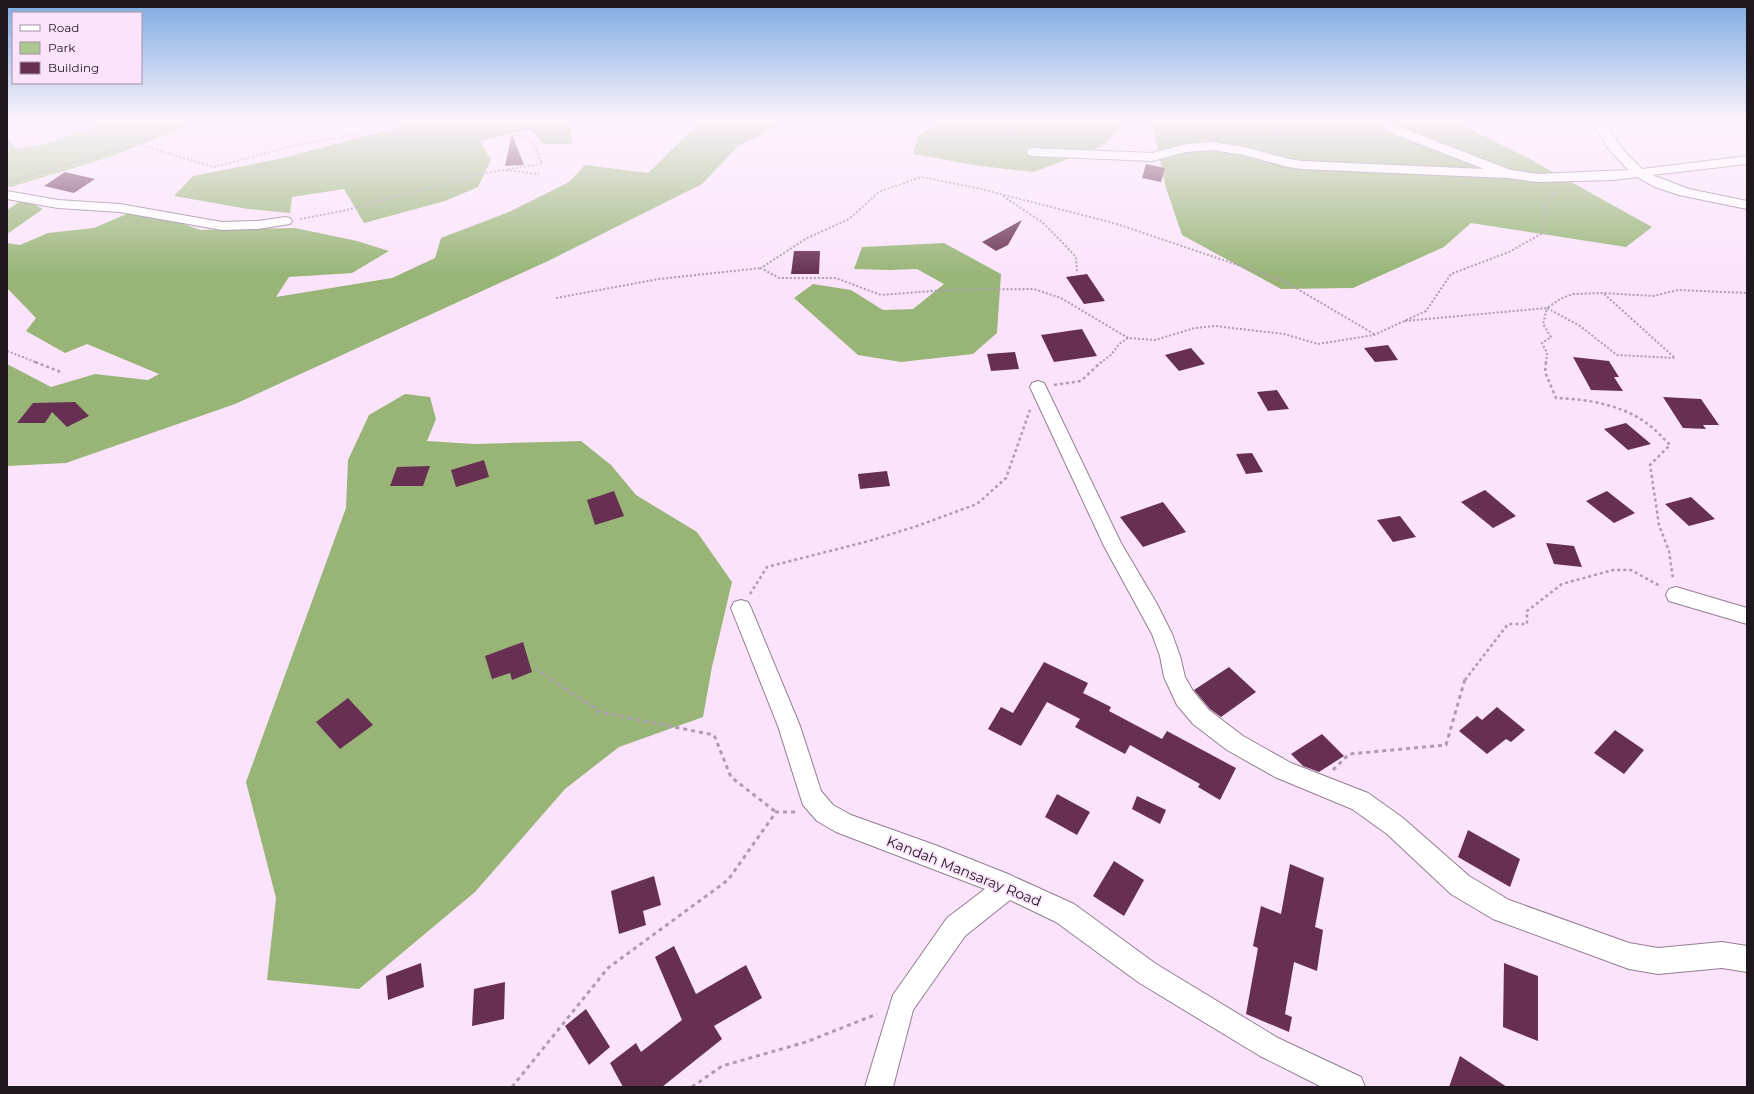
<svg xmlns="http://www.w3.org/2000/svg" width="1754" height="1094" viewBox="0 0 1754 1094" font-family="Montserrat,sans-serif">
<rect width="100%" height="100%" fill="#fbe4fb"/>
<path fill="#adc88f" d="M113,120L199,121L110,157L11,187L7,186V137L16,149L44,144Z"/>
<path fill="#98b577" d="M426,120H570L572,144H543L531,129L480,141L491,160L478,187L445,201L364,223L344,189L292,197L290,213L248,209L174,196L193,176L283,158Z
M702,120H789L738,146L702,184L548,261L235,404L66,463L7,466V364L51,387L95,374L148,380L159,374L87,344L65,353L26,331L36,318L7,288V243L20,245L48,233L94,228L138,209L201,230L295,228L357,241L389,251L352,273L289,277L276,297L392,278L435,258L441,238L509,212L569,182L585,165L648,173Z
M949,120H1121L1123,122L1105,145L1034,172L980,166L913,154L918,135Z
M1151,120H1459L1464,126L1528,158L1652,227L1626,247L1471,223L1444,247L1353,288L1281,289L1182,235L1166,188Z
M23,199L43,209L7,234V210Z
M944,243L1001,274L997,333L973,354L901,362L858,355L794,298L813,284L851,290L883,310L913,309L944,284L917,269L889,270L854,269L862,247Z
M405,394L430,397L436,419L427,441L474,444L581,441L611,465L636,495L697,532L732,582L712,667L703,717L619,747L565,789L475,892L359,989L267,980L276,898L246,782L346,508L348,460L369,415Z"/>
<path fill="#673052" d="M512,134L524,165L505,166Z
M1146,164L1165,168L1161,182L1142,178Z
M65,172L95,179L74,193L44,186Z
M1022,220L1008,245L996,251L982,242Z
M794,251H820L819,274H791Z
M1087,274L1105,301L1084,304L1066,277Z
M1082,329L1097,356L1054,362L1041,335Z
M1388,345L1398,360L1375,362L1364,348Z
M1191,348L1205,364L1179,371L1165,355Z
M1015,352L1019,369L991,371L987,354Z
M1573,357L1609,361L1619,377H1614L1623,391L1591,390Z
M1277,390L1289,409L1268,411L1257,392Z
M1663,397L1701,399L1719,425H1703L1706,429L1683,428Z
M75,402L89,416L67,427L52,412L45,423H17L33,403Z
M1626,423L1651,444L1628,450L1604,429Z
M1252,453L1263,472L1246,474L1236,454Z
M484,460L489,477L456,487L451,470Z
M430,466L423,486H390L397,467Z
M887,471L890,486L860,489L858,474Z
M1485,490L1516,516L1493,528L1461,502Z
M614,491L624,516L595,525L587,500Z
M1607,491L1635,513L1614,523L1586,501Z
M1691,497L1715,519L1689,526L1665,504Z
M1163,502L1186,532L1143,547L1120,517Z
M1400,516L1416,537L1393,542L1377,520Z
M1546,543L1574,546L1582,567L1554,564Z
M523,642L532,672L512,680L510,673L492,679L485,656Z
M1044,662L1088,683L1083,693L1111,707L1109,711L1162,739L1167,731L1236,768L1220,800L1198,787L1200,784L1130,745L1125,754L1075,727L1080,719L1047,702L1021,746L988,729L1001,707L1013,713Z
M1229,667L1256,692L1221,717L1210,709L1194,690Z
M348,698L373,725L340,749L316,722Z
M1497,707L1525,730L1511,742L1506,739L1487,754L1459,731L1477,716L1482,720Z
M1615,730L1644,750L1624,774L1594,753Z
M1322,734L1344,756L1319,772L1303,766L1291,754Z
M1057,794L1090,812L1077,835L1045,817Z
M1137,796L1166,810L1160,824L1132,809Z
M1468,830L1520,859L1510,887L1458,857Z
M1114,861L1144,880L1124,916L1093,896Z
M1290,864L1324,878L1315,927L1323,930L1317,971L1294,962L1285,1014L1292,1017L1289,1032L1246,1014L1258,948L1253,946L1261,906L1281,914Z
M654,876L661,905L643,911L646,925L619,934L611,891Z
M674,946L696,994L746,965L762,998L714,1026L722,1039L662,1087H623L610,1063L636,1043L641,1052L682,1020L655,957Z
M421,963L424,987L388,1000L386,976Z
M1504,963L1538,976V1041L1503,1027Z
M505,982L504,1019L472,1026L474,989Z
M586,1009L610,1047L589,1065L565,1026Z
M1460,1056L1507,1087H1449Z"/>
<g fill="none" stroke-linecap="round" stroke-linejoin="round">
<g stroke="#927e92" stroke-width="2">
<path id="minor" d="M1372,120H1388L1402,128L1511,170L1538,174L1628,170L1608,148L1591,120H1603L1624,151L1642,169L1747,156V164L1652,175L1689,189L1747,201V209L1679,195L1655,187L1637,177L1614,180L1538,182L1508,178L1302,169L1288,167L1244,155L1212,150L1186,152L1152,161L1033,156L1028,155L1027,152L1028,149L1033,148L1152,153L1186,144L1212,142L1245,147L1289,159L1302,161L1484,169L1394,134Z
M7,191L58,200L120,204L222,222L258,221L285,217L290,218L292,221L290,224L258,229L222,230L120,212L58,208L7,199Z
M1038,381L1044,383L1046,387L1121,543L1157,604L1172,634L1180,656L1185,677L1193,691L1209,710L1243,736L1291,763L1368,793L1403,818L1469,876L1509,900L1629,943L1658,948L1722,942L1747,946V972L1722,968L1658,974L1629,969L1493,919L1451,894L1387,834L1352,809L1275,777L1227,750L1193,724L1177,705L1164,677L1160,656L1152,634L1104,546L1030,387L1032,383Z
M1676,587L1747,608V624L1669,601L1666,595L1669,589Z
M741,600L748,602L751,608L800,726L821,791L833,805L851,815L935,845L1008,874L1074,904L1156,964L1278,1038L1361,1077L1365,1087H1322L1260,1056L1138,982L1056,922L1010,900L965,936L913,1010L893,1087H865L893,995L947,918L985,889L836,832L817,821L803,805L778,726L731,608L734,602Z"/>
</g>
<path stroke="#ad9cad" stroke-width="2" stroke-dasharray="2 2" stroke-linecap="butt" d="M497,120L508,133L528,138L536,148L542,164L508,169
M137,144L214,167L297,145L365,133L399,120
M12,181L137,144L191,120
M1003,196L1042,222L1061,241L1076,257L1077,273
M300,219L347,210L479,174L504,170L539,174
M556,298L659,279L761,268
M1405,321L1547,308L1560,299L1573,294L1603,293L1653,296L1678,290L1747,293
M1128,338L1061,298L1034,289L945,290L881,295L836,278H779L761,268L807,238L849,219L879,192L921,177L977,188L1117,224L1282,280L1374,334
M7,351L38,363
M1100,363L1111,355L1119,344L1128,338L1155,340L1195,328L1215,326L1284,334L1318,344L1374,335L1426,311L1451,274L1509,252L1541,234L1545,207L1556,191
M1546,363L1547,353L1542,343L1551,337L1543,324L1547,308L1580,326L1617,355L1675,358L1603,293"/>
<path stroke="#ad9cad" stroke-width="2.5" stroke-dasharray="3 3" stroke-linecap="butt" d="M35,362L63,373
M1546,362L1545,372L1556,398C1586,399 1619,404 1645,422C1654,428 1662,437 1670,445L1650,465L1659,525L1669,551L1673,579
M1054,385L1081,381L1101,362
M750,594L767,567L869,541L917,526L977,504L1006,478L1030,410
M536,669L552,680
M1465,680L1508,624H1527V611L1562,584L1613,570H1631L1660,586"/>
<path stroke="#ad9cad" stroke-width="3" stroke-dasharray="4 4" stroke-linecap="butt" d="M551,679L600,712L714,735L731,777L776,812
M1333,770L1349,754L1446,745L1465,679
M512,1087L608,968L728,880L776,812H796
M692,1087L722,1066L806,1042L877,1014"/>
<use href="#minor" fill="#fff" fill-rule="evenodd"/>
</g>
<linearGradient id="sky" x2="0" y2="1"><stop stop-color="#7cabe0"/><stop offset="0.44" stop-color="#fdf3fd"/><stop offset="1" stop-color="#fdf3fd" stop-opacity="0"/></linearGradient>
<rect width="1754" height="274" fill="url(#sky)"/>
<g text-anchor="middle" stroke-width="4" stroke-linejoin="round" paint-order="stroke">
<g font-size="14" fill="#1e171e" stroke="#fbe4fb">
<text transform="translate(964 871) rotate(22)" y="5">Kandah Mansaray Road</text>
</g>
</g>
<rect width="1754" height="1094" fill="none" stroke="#1e171e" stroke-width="16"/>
<rect x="12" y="12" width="130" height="72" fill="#fbe4fb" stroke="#a392a3"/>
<rect x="20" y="25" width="20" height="6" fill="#ffffff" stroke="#a392a3"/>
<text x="48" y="32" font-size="12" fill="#1e171e">Road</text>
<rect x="20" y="42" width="20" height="12" fill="#adc88f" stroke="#a392a3"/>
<text x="48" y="52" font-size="12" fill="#1e171e">Park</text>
<rect x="20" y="62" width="20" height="12" fill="#673052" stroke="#a392a3"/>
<text x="48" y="72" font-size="12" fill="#1e171e">Building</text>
</svg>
